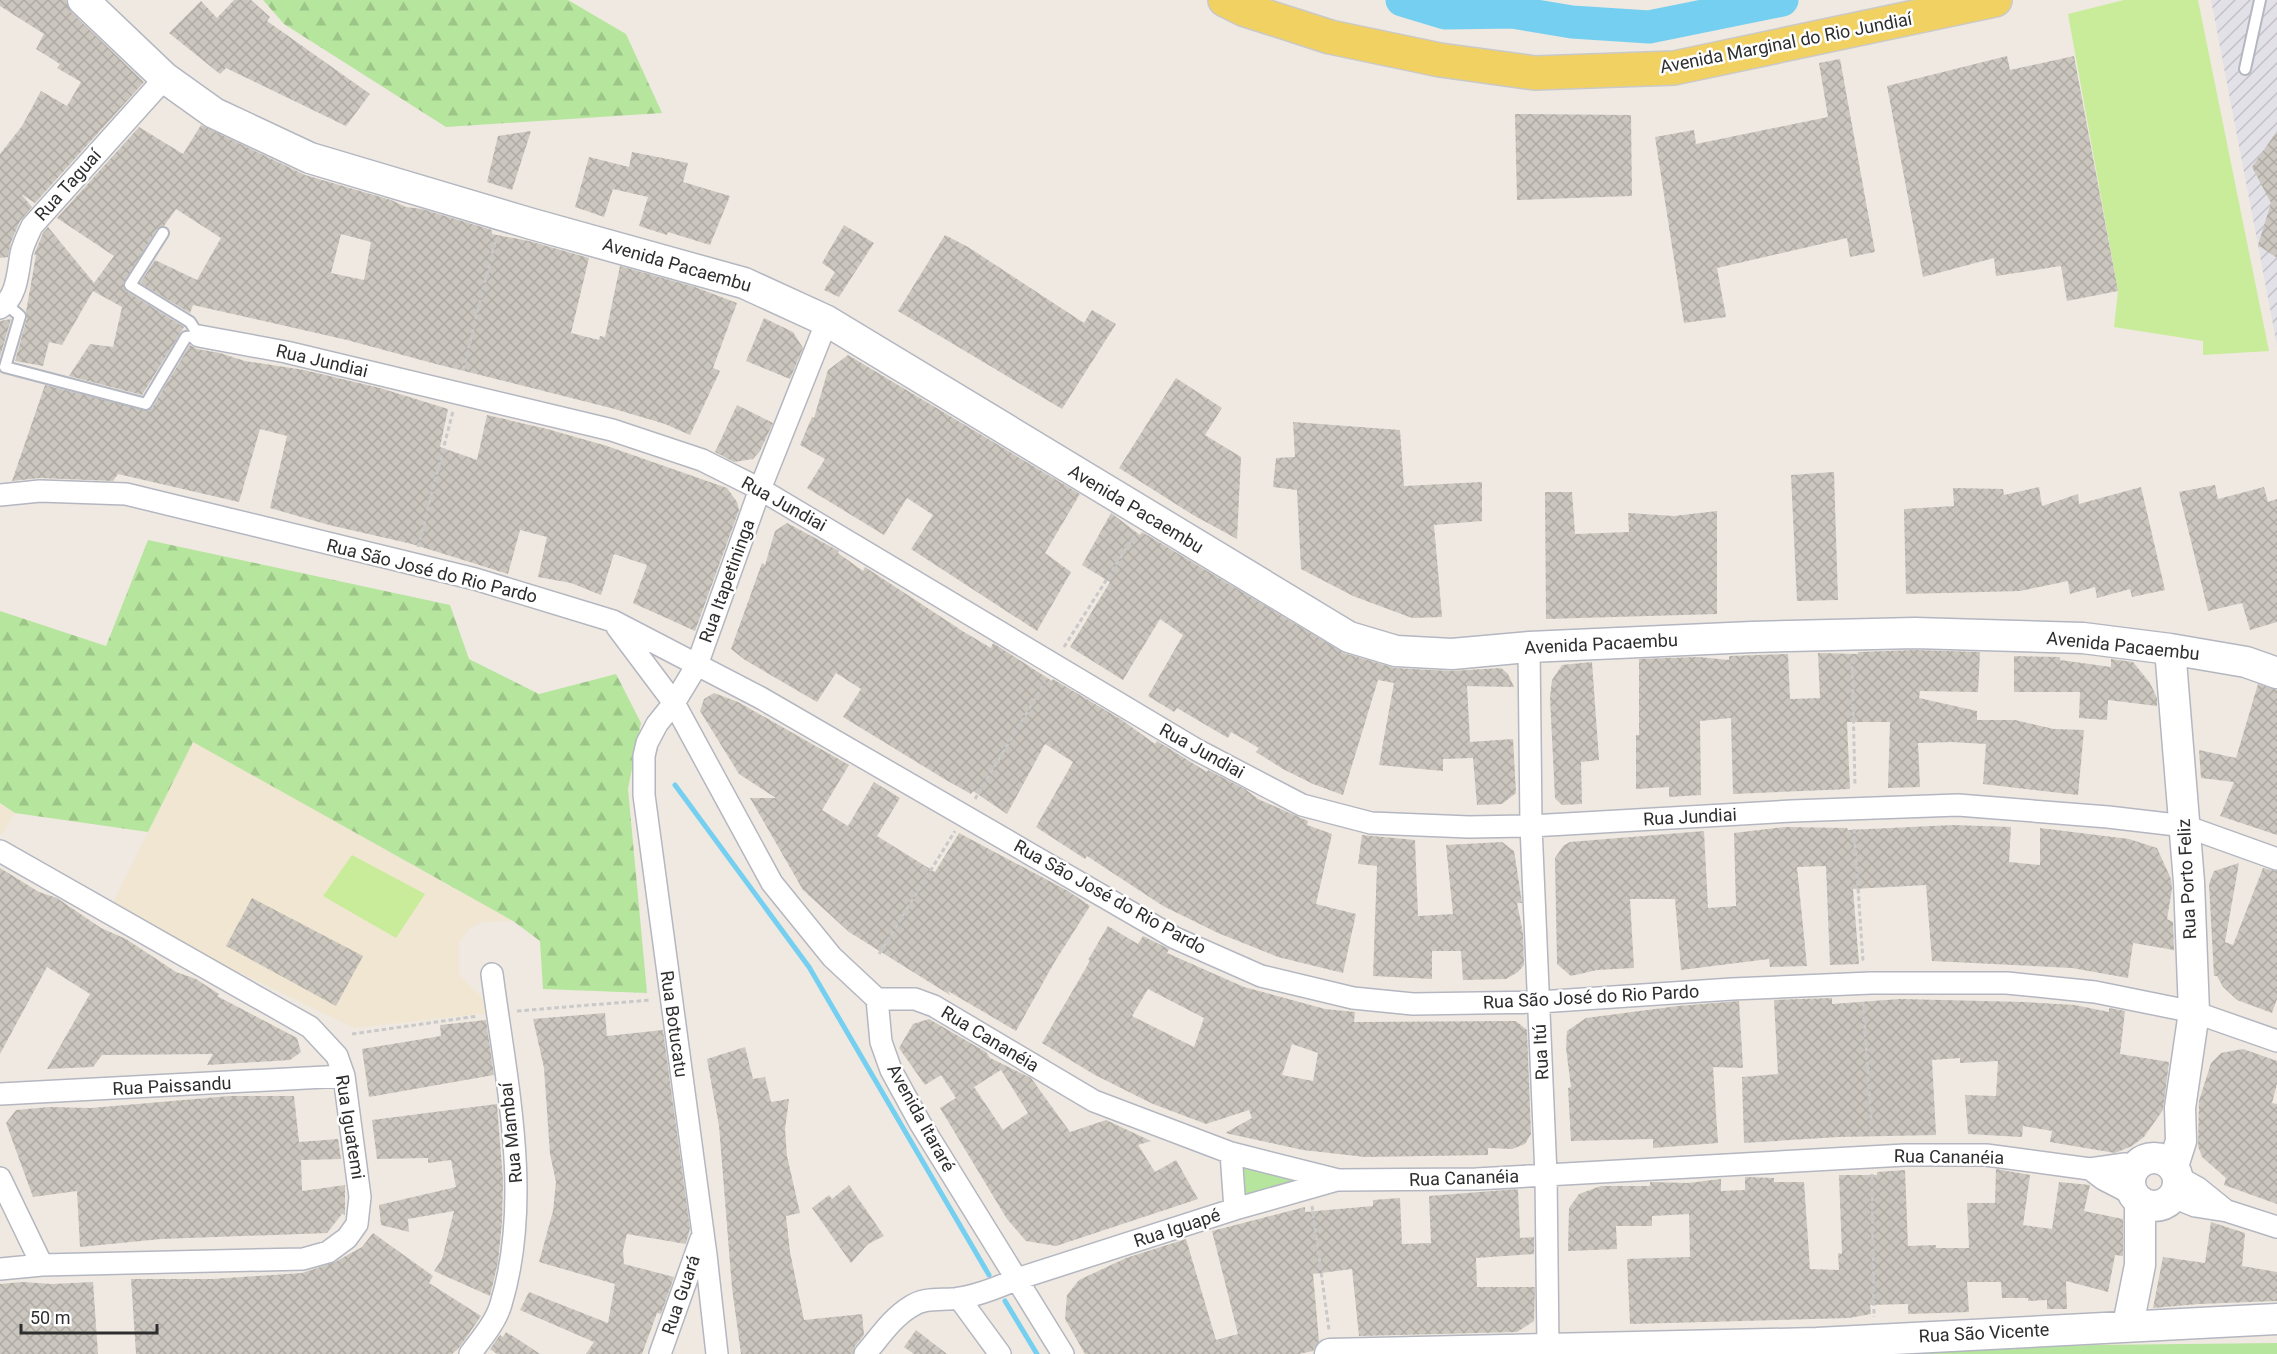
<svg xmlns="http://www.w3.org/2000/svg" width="2277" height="1354" viewBox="0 0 2277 1354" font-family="Roboto,sans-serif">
<defs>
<pattern id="industrial-furrows" width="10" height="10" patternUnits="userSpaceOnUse" patternTransform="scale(1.5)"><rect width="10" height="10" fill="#e3e1e8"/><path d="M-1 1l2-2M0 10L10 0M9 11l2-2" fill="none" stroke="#c3c1c7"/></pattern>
<pattern id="forest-firs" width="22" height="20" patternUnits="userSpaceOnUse" patternTransform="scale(1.5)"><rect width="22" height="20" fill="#b6e59e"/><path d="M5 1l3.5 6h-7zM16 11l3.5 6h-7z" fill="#9dc588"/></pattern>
<pattern id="building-cross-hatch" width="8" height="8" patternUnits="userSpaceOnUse" patternTransform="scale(1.5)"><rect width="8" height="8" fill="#cbc7bf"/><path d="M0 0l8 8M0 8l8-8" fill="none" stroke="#afaba4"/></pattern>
</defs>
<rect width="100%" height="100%" fill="#efe9e1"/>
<path fill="url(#industrial-furrows)" d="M2211,0H2277V346L2258,245Z"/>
<path fill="#f0e6d1" d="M193,742L513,921L482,922L469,929L459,942V975L480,995L489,1013L354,1028L137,923L111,907Z
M0,803L15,813L1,835H0Z"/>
<path fill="url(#forest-firs)" d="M263,0H568L626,34L662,113L446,127L284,24Z
M148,540L450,605L469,659L539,694L616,674L641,723L628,789L647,993L543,989L540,941L513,921L193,742L148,832L15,813L0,803V611L106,646Z"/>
<path fill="#b6e59e" d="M1244,1167L1297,1180L1245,1196Z
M2277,1343V1354H1762L2095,1345Z"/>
<path fill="#c9ec9a" d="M2124,0H2198L2269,351L2203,355V341L2114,327L2118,291L2068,14Z
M352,855L425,894L396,938L323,896Z"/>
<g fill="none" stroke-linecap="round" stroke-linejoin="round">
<path stroke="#75cff0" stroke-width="5" d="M675,785L809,967L989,1275
M1005,1301L1037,1354"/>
<path stroke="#75cff0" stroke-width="33" d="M1402,0L1445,13L1512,12L1572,22L1649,27L1782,0"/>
</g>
<path fill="url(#building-cross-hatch)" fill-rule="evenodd" d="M0,0H66L71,12L144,82L35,203L21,194L32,207L20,221L11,242L8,257L0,258V154L22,126L41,91L67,106L81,82L57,68L60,64L36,49L44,34L0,6Z
M234,0H251L270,17L267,21L370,94L346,126L226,68L220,74L169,33L201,1L217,18Z
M2007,56L2010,70L2074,56L2118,291L2067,301L2061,266L1996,276L1994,258L1923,277L1887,86Z
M1840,59L1875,252L1850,257L1847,238L1717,268L1726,317L1684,323L1655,137L1694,130L1696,144L1828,117L1819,63Z
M1515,114L1631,115L1632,196L1517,200Z
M201,125L305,175L391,200L406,207L422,209L492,230V234L529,241L589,258L571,333L599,340L600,336L605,337L620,266L695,287L737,303L713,368L720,371L690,435L665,424L611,408L432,363L347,340L193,305L190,313L140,283L155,260L197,280L221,238L176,209L164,226L157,229L123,284L126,291L184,327L142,395L69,376L90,344L113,347L122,307L93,291L62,345L49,342L43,366L15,361L27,318L26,312L36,255H34L43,233L48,227L94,283L114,256L57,218L139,127L183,154ZM341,234L371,242L364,280L331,273Z
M531,131L512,190L487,182L498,136Z
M2277,131V258L2258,245L2271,203L2252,167Z
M632,152L688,163L683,182L730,196L710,245L668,232L667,235L639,226L648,197L613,189L604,217L575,207L589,157L629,167Z
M844,225L874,243L839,297L824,290L835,272L822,263Z
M945,235L968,247L1084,323L1092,310L1116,324L1062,409L898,311Z
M764,318L793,332L803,348L790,379L746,361Z
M11,319L0,357V321Z
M190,345L197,349L220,353L245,361L304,370L380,388L448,409L440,447L477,460L487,415L547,429L607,446L727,488L737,502L739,510L695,631L633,603L647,565L614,554L601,595L571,583L538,577L547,537L520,530L508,574L412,544L329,525L270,508L287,436L260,429L239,502L118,474L113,481L40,478L12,481L45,385L148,411L152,408Z
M848,355L1080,494L1045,553L1071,572L1037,631L911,549L933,515L907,498L884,535L807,488L825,459L800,445L812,417L814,418L828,370Z
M1176,378L1222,408L1205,435L1241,457L1237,539L1193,515L1119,468Z
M737,405L773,423L760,451L753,459L734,462L715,452Z
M1293,422L1400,430L1404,486L1482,482V521L1434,525L1442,617L1412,618L1353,596L1301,569L1297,490L1273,487L1276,458L1295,457Z
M1834,472L1838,600L1797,601L1791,475Z
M2215,485L2218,499L2264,487L2268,502L2277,499V622L2250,630L2242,603L2208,611L2179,492Z
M2039,487L2042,506L2078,494L2079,504L2141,487L2165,590L2132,597L2130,589L2097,598L2095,587L2070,594L2068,581L2020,591L1906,594L1904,509L1954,506L1953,488L2003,489L2004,495Z
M1545,492H1572L1575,534L1629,532L1628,513L1674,516L1717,511V614L1546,619Z
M1111,513L1140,535L1142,532L1344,653L1395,668L1451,671L1501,668L1508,674L1514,687L1467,686L1470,742L1513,739L1516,793L1502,804L1477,805L1473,758L1443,759V771L1379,765L1394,683L1378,680L1343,795L1313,784L1283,769L1256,752L1259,748L1231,732L1228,738L1177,708L1174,712L1148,696L1183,635L1160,619L1123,680L1070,647L1110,582L1082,565Z
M787,523L839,551L838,553L863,571L865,567L964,632L991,648L993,643L1052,681L1053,679L1122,720L1155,744L1157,741L1207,772L1208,770L1245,789L1258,799L1308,821L1307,825L1332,834L1316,904L1356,914L1343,973L1278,957L1218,933L1163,906L1087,856L1085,859L1036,827L1073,762L1045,744L1007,814L973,791L971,794L946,780L843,717L861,689L836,673L817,702L745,660L731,649L762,563L765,565L775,531Z
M1915,650L1980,652L1978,692L1920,691L1919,698L1977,711V720H2015L2054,729L2084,730L2078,795L1983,784L1986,744L1952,742L1918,743L1920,787L1888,788L1890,722H1847L1850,789L1733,794L1731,718L1700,721L1701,795L1669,797V787L1636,789V735H1639V659L1698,657L1729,660V656L1788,654L1790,699L1820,698L1818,653L1858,654V652Z
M2014,656L2060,657V660L2111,667V659L2133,662L2150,683L2157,698V706L2108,700L2107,720L2079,718L2080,692H2014Z
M1592,662L1599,760L1581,762L1582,804L1562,805L1555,798L1550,698L1552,680L1562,665Z
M2258,684L2277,690V835L2220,816L2234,782L2201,778L2199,750L2236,758Z
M714,693L738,702L849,765L822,810L848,826L874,782L900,798L877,836L935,872L959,833L1068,891L1090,906L1054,963L1016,1031L948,991L950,995L849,932L803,890L750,798H776L739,774L700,711L704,699Z
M1953,825L2011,827L2009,862L2040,865V828L2129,839L2157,848L2171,879L2172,889L2167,919L2173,922L2174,950L2133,943L2128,978L2072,968L1932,961L1926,885L1853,889L1859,964L1830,965L1826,866L1797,867L1807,966L1770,967L1769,959L1681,970L1675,899H1630L1634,968L1597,970L1571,976L1557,964L1555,858L1563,846L1570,842L1704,831L1708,908L1736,906L1734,833L1785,827L1847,828L1848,830Z
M1362,835L1415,840L1418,916L1453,914L1446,845L1502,842L1514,851L1518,876L1522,903H1517L1523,933L1524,965L1518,972L1506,979L1463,980L1461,951H1432V979L1373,976L1377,866L1358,864Z
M2239,863L2225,942L2233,945L2263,868L2277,871V999L2272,1013L2237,1000L2223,987L2217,976H2214L2209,884L2214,871Z
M0,868L39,892L57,898L101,928L126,939L176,972L196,979L219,994L217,996L297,1038L301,1052L290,1060L207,1065L213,1054L102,1055L93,1067L47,1069L90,994L47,967L0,1054Z
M252,898L363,956L336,1006L226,946Z
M1108,926L1138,944L1143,936L1169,949L1167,953L1244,987L1325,1009L1355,1012L1354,1022L1516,1021L1527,1030L1531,1134L1525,1144L1512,1149L1488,1148V1155L1365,1157L1303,1150L1225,1133L1252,1118L1249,1110L1206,1124L1153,1104L1095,1075L1042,1043L1090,961L1088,960ZM1148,989L1204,1018L1194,1047L1132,1016ZM1292,1044L1318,1053L1313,1081L1282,1075Z
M1832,998V1004L1900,999L2025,1002L2075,1005L2109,1012V1008L2125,1011L2120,1054L2169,1062L2163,1110L2144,1137L2132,1146L2115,1153L2050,1142L2052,1131L2023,1126L2022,1137L1968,1134L1965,1095L1996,1096L1998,1061L1960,1063V1058L1932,1060L1936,1135L1839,1137L1744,1143L1742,1077L1778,1074L1774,1000Z
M1739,1001L1743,1068L1713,1067L1718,1143L1653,1148V1139L1571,1141L1568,1088L1571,1087L1566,1048L1567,1031L1586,1018L1678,1006Z
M605,1013L607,1036L663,1030L690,1228L686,1244L627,1234L623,1250L624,1264L674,1277L661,1314L657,1313L642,1354H586L594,1342L520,1310L529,1292L608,1323L615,1284L539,1262L553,1211L556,1182L550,1154L544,1068L533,1019Z
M929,1019L986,1052L990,1058L1031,1078L1070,1132L1106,1120L1151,1141L1138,1145L1155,1172L1176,1160L1198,1199L1056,1246L1026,1241L1007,1219L940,1108L956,1098L941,1075L925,1085L899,1048L913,1024ZM1001,1070L1028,1113L1003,1130L974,1087Z
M486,1020L494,1075L369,1097L362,1049L441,1036L440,1025Z
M745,1047L753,1079L765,1077L771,1102L789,1099L785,1129L787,1156L800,1213L786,1216L790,1252L804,1320L862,1314L864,1335L855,1346L853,1354H741L732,1288L719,1126L707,1059Z
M2243,1049L2277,1061V1084L2272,1103L2277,1104V1204L2224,1185L2226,1178L2202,1157L2198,1146L2199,1101L2211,1063L2221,1053Z
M230,1096H294L299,1142L338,1139L341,1159L301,1160L302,1191L345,1185V1215L342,1214L327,1233L161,1239L80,1247L77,1191L33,1197L6,1123L16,1110L50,1107L91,1108Z
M497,1104L503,1181L502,1222L498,1262L490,1296L434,1271L442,1259L454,1211L408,1219L409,1232L381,1225L379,1205L456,1187L451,1160L428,1163V1158L377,1159L372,1120Z
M1996,1169L2030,1175L2023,1225L2052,1229L2059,1182L2090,1185L2084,1211L2123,1219V1256L2115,1255L2108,1292L2066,1281L2067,1309H2047V1300L2028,1301V1298H2002L2001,1282H1967L1969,1312L1908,1314V1304L1870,1305L1871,1314L1849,1318L1630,1324L1627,1259L1690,1257L1689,1214L1652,1216V1226H1616L1617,1249L1568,1251L1569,1208L1579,1194L1601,1186H1650V1182L1688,1183L1721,1179V1191L1745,1190V1177L1774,1178V1182H1804L1810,1269L1839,1270L1838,1253L1842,1254L1839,1175H1877V1172L1905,1170L1908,1246L1936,1245V1248H1969L1967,1203H1995Z
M849,1185L884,1236L868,1244L851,1263L812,1208L829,1195L832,1199Z
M1518,1189L1520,1238L1534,1237V1254L1476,1258L1477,1287H1535L1534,1321L1517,1332L1359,1336L1352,1269L1313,1274L1319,1341L1313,1351L1299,1354H1085L1065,1319L1067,1295L1079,1280L1126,1258L1186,1239L1216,1340L1238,1334L1212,1231L1305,1207V1212L1373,1206V1200L1400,1198L1402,1244L1431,1243L1429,1196Z
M2211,1222L2245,1233L2242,1266L2277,1272V1301L2199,1304L2153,1308L2163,1257L2205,1263Z
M373,1233L433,1276L429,1283L481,1316L459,1348L452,1354H136L131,1279H212L302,1273L335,1262L362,1247Z
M22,1282L52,1284L93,1282L98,1354H0V1284Z
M916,1330L947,1354H914L904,1347Z
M506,1332L516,1338L540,1354H497L490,1349L500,1335L503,1337Z"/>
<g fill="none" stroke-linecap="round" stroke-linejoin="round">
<g stroke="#b4b7c1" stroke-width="14">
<path id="lane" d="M2245,69L2260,0
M163,233L130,285L190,322L199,336
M6,304L20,316L5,367L146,404L186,337L199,336"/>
</g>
<g stroke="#b4b7c1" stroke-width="24">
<path id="street" d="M0,308C17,298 18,271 21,254C23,244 28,235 32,226L165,78
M199,336L286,352L612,430L702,460L760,489L1197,750L1302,805L1371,823L1469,827L1531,826L1792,811L1958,805L2108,817L2185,826L2277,859
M0,495L40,491L126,494L475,579L613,621L761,698L1175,938L1261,976L1353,998L1413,1004L1539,1002L1732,989L1871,983H2007L2095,992L2194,1012L2277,1041
M617,627L674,703L772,883L832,957L877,999L881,1042L891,1070L920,1123L1063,1354
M1529,647L1531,826L1546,1175L1548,1348
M0,851L310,1027L337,1056L344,1076L360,1197L357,1224L347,1238L328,1252L303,1259L42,1265L0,1269
M877,999H915L934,1006L1094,1101L1231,1153L1338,1180L1476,1179L1905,1155H1986L2090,1169L2125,1164L2134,1168
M0,1094L344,1076
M1231,1153L1235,1209
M2090,1169L2103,1179L2134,1195
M2178,1177L2198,1188L2224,1209
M0,1178L42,1265
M2173,1197L2195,1206L2227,1211L2277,1227
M959,1298L1000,1354
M470,1354C481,1339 496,1322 501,1304C533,1198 506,1081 492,974
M660,1354L701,1239
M717,1354L706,1255L644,795V756L647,743L657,724L674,703L697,665L760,489L827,321
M865,1354C879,1338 892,1318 910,1307C926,1296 942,1301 960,1298C980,1295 999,1287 1017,1279L1235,1209L1337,1180"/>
</g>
<g stroke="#b4b7c1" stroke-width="33">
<path id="secondary" d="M83,0L165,78L214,113L310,158L532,224L744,283L827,321L1349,637L1396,651L1452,654L1529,647L1752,637L1915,633L2083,638L2170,649L2246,662L2277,673
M2170,649L2189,882L2194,1012L2180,1108L2181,1141L2173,1166
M2130 1182a24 24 0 1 1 48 0a24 24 0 1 1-48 0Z
M2128,1325L2140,1265V1201
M1330,1354L1817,1343L2277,1319"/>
</g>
<g stroke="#c9c9c9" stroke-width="36">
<path id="primary" d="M1225,0L1243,9L1330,37L1440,60L1535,73L1674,68L1995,0"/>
</g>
<path stroke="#c9c9c9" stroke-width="3" stroke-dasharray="4.5 3" stroke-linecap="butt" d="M463,370L496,238
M418,547L453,411
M1064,647L1136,533
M1852,659L1855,786
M975,799L1045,682
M1854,829L1863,961
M879,954L955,831
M1863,1002L1872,1132
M517,1011L651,1000
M352,1034L478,1016
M1872,1174L1874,1317
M1312,1206L1329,1330"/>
<use href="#lane" stroke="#fff" stroke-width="10"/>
<use href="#street" stroke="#fff" stroke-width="21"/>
<use href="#secondary" stroke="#fff" stroke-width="30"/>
<use href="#primary" stroke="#f2d163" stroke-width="33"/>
</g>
<g text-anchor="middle" stroke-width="5" stroke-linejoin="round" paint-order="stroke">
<g font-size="18" fill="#2e2e2e" stroke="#fff">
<text transform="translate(1786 43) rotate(-11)" y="6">Avenida Marginal do Rio Jundiaí</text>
<text transform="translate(68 185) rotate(-48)" y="6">Rua Taguaí</text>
<text transform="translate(677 265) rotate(16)" y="6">Avenida Pacaembu</text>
<text transform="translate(322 361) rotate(13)" y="6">Rua Jundiai</text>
<text transform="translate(784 504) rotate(29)" y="6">Rua Jundiai</text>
<text transform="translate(1136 509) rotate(31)" y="6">Avenida Pacaembu</text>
<text transform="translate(432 571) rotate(14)" y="6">Rua São José do Rio Pardo</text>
<text transform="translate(727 581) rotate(-70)" y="6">Rua Itapetininga</text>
<text transform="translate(1601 644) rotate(-3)" y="6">Avenida Pacaembu</text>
<text transform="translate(2123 646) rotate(6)" y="6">Avenida Pacaembu</text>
<text transform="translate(1202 751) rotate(29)" y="6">Rua Jundiai</text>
<text transform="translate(1690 817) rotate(-3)" y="6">Rua Jundiai</text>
<text transform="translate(2187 879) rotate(-93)" y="6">Rua Porto Feliz</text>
<text transform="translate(1110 897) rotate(29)" y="6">Rua São José do Rio Pardo</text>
<text transform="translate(1591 997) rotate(-3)" y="6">Rua São José do Rio Pardo</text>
<text transform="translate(674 1024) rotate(82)" y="6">Rua Botucatu</text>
<text transform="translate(990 1039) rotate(31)" y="6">Rua Cananéia</text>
<text transform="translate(1541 1052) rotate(-93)" y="6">Rua Itú</text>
<text transform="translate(172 1086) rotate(-3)" y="6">Rua Paissandu</text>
<text transform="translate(921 1118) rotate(61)" y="6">Avenida Itararé</text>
<text transform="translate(350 1127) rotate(81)" y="6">Rua Iguatemi</text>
<text transform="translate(511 1133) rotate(-96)" y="6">Rua Mambaí</text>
<text transform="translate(1949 1157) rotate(1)" y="6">Rua Cananéia</text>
<text transform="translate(1464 1178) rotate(-2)" y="6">Rua Cananéia</text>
<text transform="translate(1177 1228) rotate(-18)" y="6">Rua Iguapé</text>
<text transform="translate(681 1295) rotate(-71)" y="6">Rua Guará</text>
<text transform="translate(1984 1333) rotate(-3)" y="6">Rua São Vicente</text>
</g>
</g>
<path d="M21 1324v9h136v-9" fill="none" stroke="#2e2e2e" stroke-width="3"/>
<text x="30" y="1324" font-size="18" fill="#2e2e2e" stroke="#ffffff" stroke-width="4.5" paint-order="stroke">50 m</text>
</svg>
